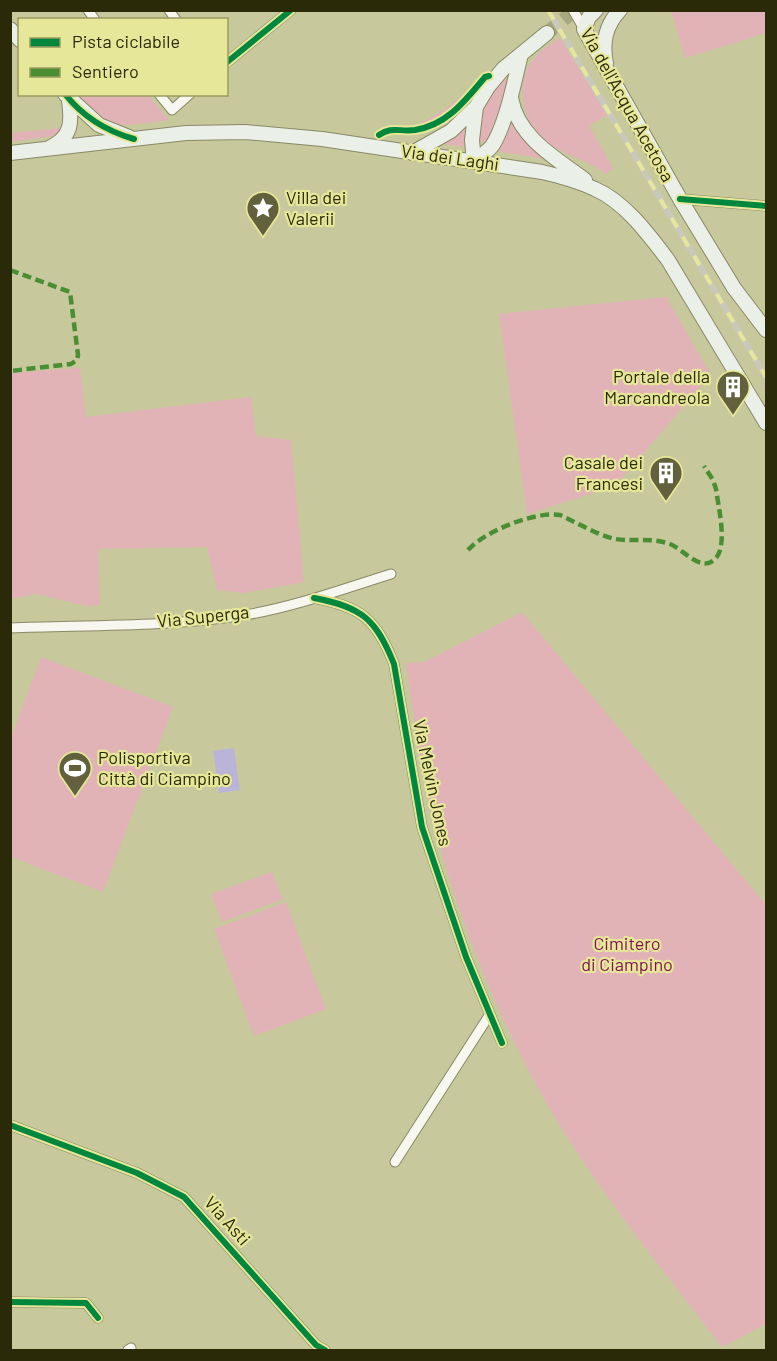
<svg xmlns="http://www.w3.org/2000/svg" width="777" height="1361" viewBox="0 0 777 1361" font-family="Barlow,sans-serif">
<rect width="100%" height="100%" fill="#c8c89d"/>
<path fill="#e1b3b6" d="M671,11H766V33L685,58Z
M560,38L607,115L589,126L613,168L606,174C587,159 560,155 542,138C522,120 515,84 532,61C539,51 550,44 560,38Z
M489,71L449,120L442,126L424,133L421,122C447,112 467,90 489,71Z
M505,77L507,80L496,126L487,141L482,142C470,128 494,91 501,78Z
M79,95H148L169,120C121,126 113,133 79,95Z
M510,122H512L530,146L545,156V159L497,151Z
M62,128L53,136L11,142L10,133Z
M463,129L466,130V147L443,144Z
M666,297L711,375L615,486L527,514L499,314Z
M80,368L86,417L251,397L256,436L291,440L304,582L245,593L217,590L207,547L98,549L100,605L87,606L36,594L11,599V373Z
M522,612L766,905V1324L722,1347C666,1274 607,1202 559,1124C495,1019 444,886 421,766C415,732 411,697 406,663L423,662L430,659Z
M41,657L173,707L103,892L11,857V738Z
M272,872L283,899L222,922L211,894Z
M286,902L326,1009L254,1036L214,929Z"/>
<path fill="#bab5d8" d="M234,748L240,790L219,793L213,751Z"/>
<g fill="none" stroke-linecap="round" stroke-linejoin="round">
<path stroke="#a8a87f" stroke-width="14" stroke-dasharray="14 7" stroke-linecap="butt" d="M547,33L575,10"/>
<g stroke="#898966" stroke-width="11">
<path id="street" d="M88,10L95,20
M169,10L176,20
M573,10L584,29
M226,63L291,10
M159,94L172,110L190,94
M680,199L766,206
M314,598C362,607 376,619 394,664L422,827L466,957L502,1043
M10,628C88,625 168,627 245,615C294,607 343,589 391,574
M10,1125L137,1173L184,1197L316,1345L325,1350
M395,1162L490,1014
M10,1302L86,1303L98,1318
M128,1350L131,1348"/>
</g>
<g stroke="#898966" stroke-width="16">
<path id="secondary" d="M10,29L20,40
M584,29L680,199L734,288L766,330
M584,29L589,17L596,10
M606,63C602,43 605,26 620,10
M65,94L99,125L129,137
M511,98C518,138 556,158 585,180
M49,148C72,137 72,123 69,100
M10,153L186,133L245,132L322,139L542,172C560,176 578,181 595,189C625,202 649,235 668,260L766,423
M412,153L451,131L476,107L488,87L503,69L547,33
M474,162C479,157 487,152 492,146C506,125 515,79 521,54
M474,162L472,140L476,107"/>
</g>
<use href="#street" stroke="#f7f7f0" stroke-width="9"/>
<use href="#secondary" stroke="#eaefe7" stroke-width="14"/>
<g stroke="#c8c8bb" stroke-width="6">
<path id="rail" d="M548,10L766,377"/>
</g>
<use href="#rail" stroke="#e6e798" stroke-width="4" stroke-dasharray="11" stroke-linecap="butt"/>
<path stroke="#4a8e34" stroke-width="4.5" stroke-dasharray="9 4.5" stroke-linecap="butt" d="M10,270L70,292L78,355L77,360L71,364L10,371
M468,550C485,531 535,511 560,515C578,523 597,535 615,539C634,542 651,537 670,544C683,549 700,572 714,560C729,548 718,506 716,489L713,480L704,466"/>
<g stroke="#e6e798" stroke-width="10">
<path id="cycleway" d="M226,63L291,10
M65,94C83,117 106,131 134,139
M379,135C392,126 399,132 415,130C447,125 465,101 485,77L489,76
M680,199L766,206
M314,598C362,607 376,619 394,664L422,827L466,957L502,1043
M10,1125L137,1173L184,1197L316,1345L325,1350
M10,1302L86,1303L98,1318"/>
</g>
<use href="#cycleway" stroke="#00873e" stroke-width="6"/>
</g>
<defs>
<g id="sight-pin" transform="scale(1.725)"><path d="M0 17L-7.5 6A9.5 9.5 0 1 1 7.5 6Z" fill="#61613d" stroke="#e6e798"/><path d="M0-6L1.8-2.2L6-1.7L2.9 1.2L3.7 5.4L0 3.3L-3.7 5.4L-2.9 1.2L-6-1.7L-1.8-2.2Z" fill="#fff"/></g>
<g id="building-pin" transform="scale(1.725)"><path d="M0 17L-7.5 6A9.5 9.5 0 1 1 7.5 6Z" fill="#61613d" stroke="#e6e798"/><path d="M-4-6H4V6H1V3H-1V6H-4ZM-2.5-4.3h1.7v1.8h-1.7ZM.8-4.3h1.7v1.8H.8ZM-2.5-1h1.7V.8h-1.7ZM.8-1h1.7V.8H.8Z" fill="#fff"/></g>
<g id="stadium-pin" transform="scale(1.725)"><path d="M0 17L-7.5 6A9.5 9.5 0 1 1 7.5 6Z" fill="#61613d" stroke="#e6e798"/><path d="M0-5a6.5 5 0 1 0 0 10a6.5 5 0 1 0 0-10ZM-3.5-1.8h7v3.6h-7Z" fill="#fff"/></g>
</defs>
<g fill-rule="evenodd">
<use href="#sight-pin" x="263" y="208"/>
<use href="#building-pin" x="733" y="387"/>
<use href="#building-pin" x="666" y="473"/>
<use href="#stadium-pin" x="75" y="768"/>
</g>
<g text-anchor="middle" stroke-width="4.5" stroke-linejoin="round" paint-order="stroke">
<g font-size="18" fill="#2a2a09" stroke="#e6e798">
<text transform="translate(627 105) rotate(61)" y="6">Via dell'Acqua Acetosa</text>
<text transform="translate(450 158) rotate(8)" y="6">Via dei Laghi</text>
<text transform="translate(203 617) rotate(-6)" y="6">Via Superga</text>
<text transform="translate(432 783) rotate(78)" y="6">Via Melvin Jones</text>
<text transform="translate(227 1221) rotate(48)" y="6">Via Asti</text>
</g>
<g font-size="18" fill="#2a2a09" stroke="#e6e798" text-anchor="start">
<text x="286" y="204">Villa dei<tspan x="286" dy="21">Valerii</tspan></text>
<text x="710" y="383" text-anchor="end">Portale della<tspan x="710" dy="21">Marcandreola</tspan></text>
<text x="643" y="469" text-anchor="end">Casale dei<tspan x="643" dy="21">Francesi</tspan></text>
<text x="98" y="764">Polisportiva<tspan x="98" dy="21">Città di Ciampino</tspan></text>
</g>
<g font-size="18" fill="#801457" stroke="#e6e798">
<text x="627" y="950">Cimitero<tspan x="627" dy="21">di Ciampino</tspan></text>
</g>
</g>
<rect width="777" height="1361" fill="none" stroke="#2a2a09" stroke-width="24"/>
<rect x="18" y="18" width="210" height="78" fill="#e6e798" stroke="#9b9b5f" stroke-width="1.5"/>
<rect x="30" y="38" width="30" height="9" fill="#00873e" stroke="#9b9b5f" stroke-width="1.5"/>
<text x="72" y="48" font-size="18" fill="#2a2a09">Pista ciclabile</text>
<rect x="30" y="68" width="30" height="9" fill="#4a8e34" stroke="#9b9b5f" stroke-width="1.5"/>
<text x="72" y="78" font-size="18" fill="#2a2a09">Sentiero</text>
</svg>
